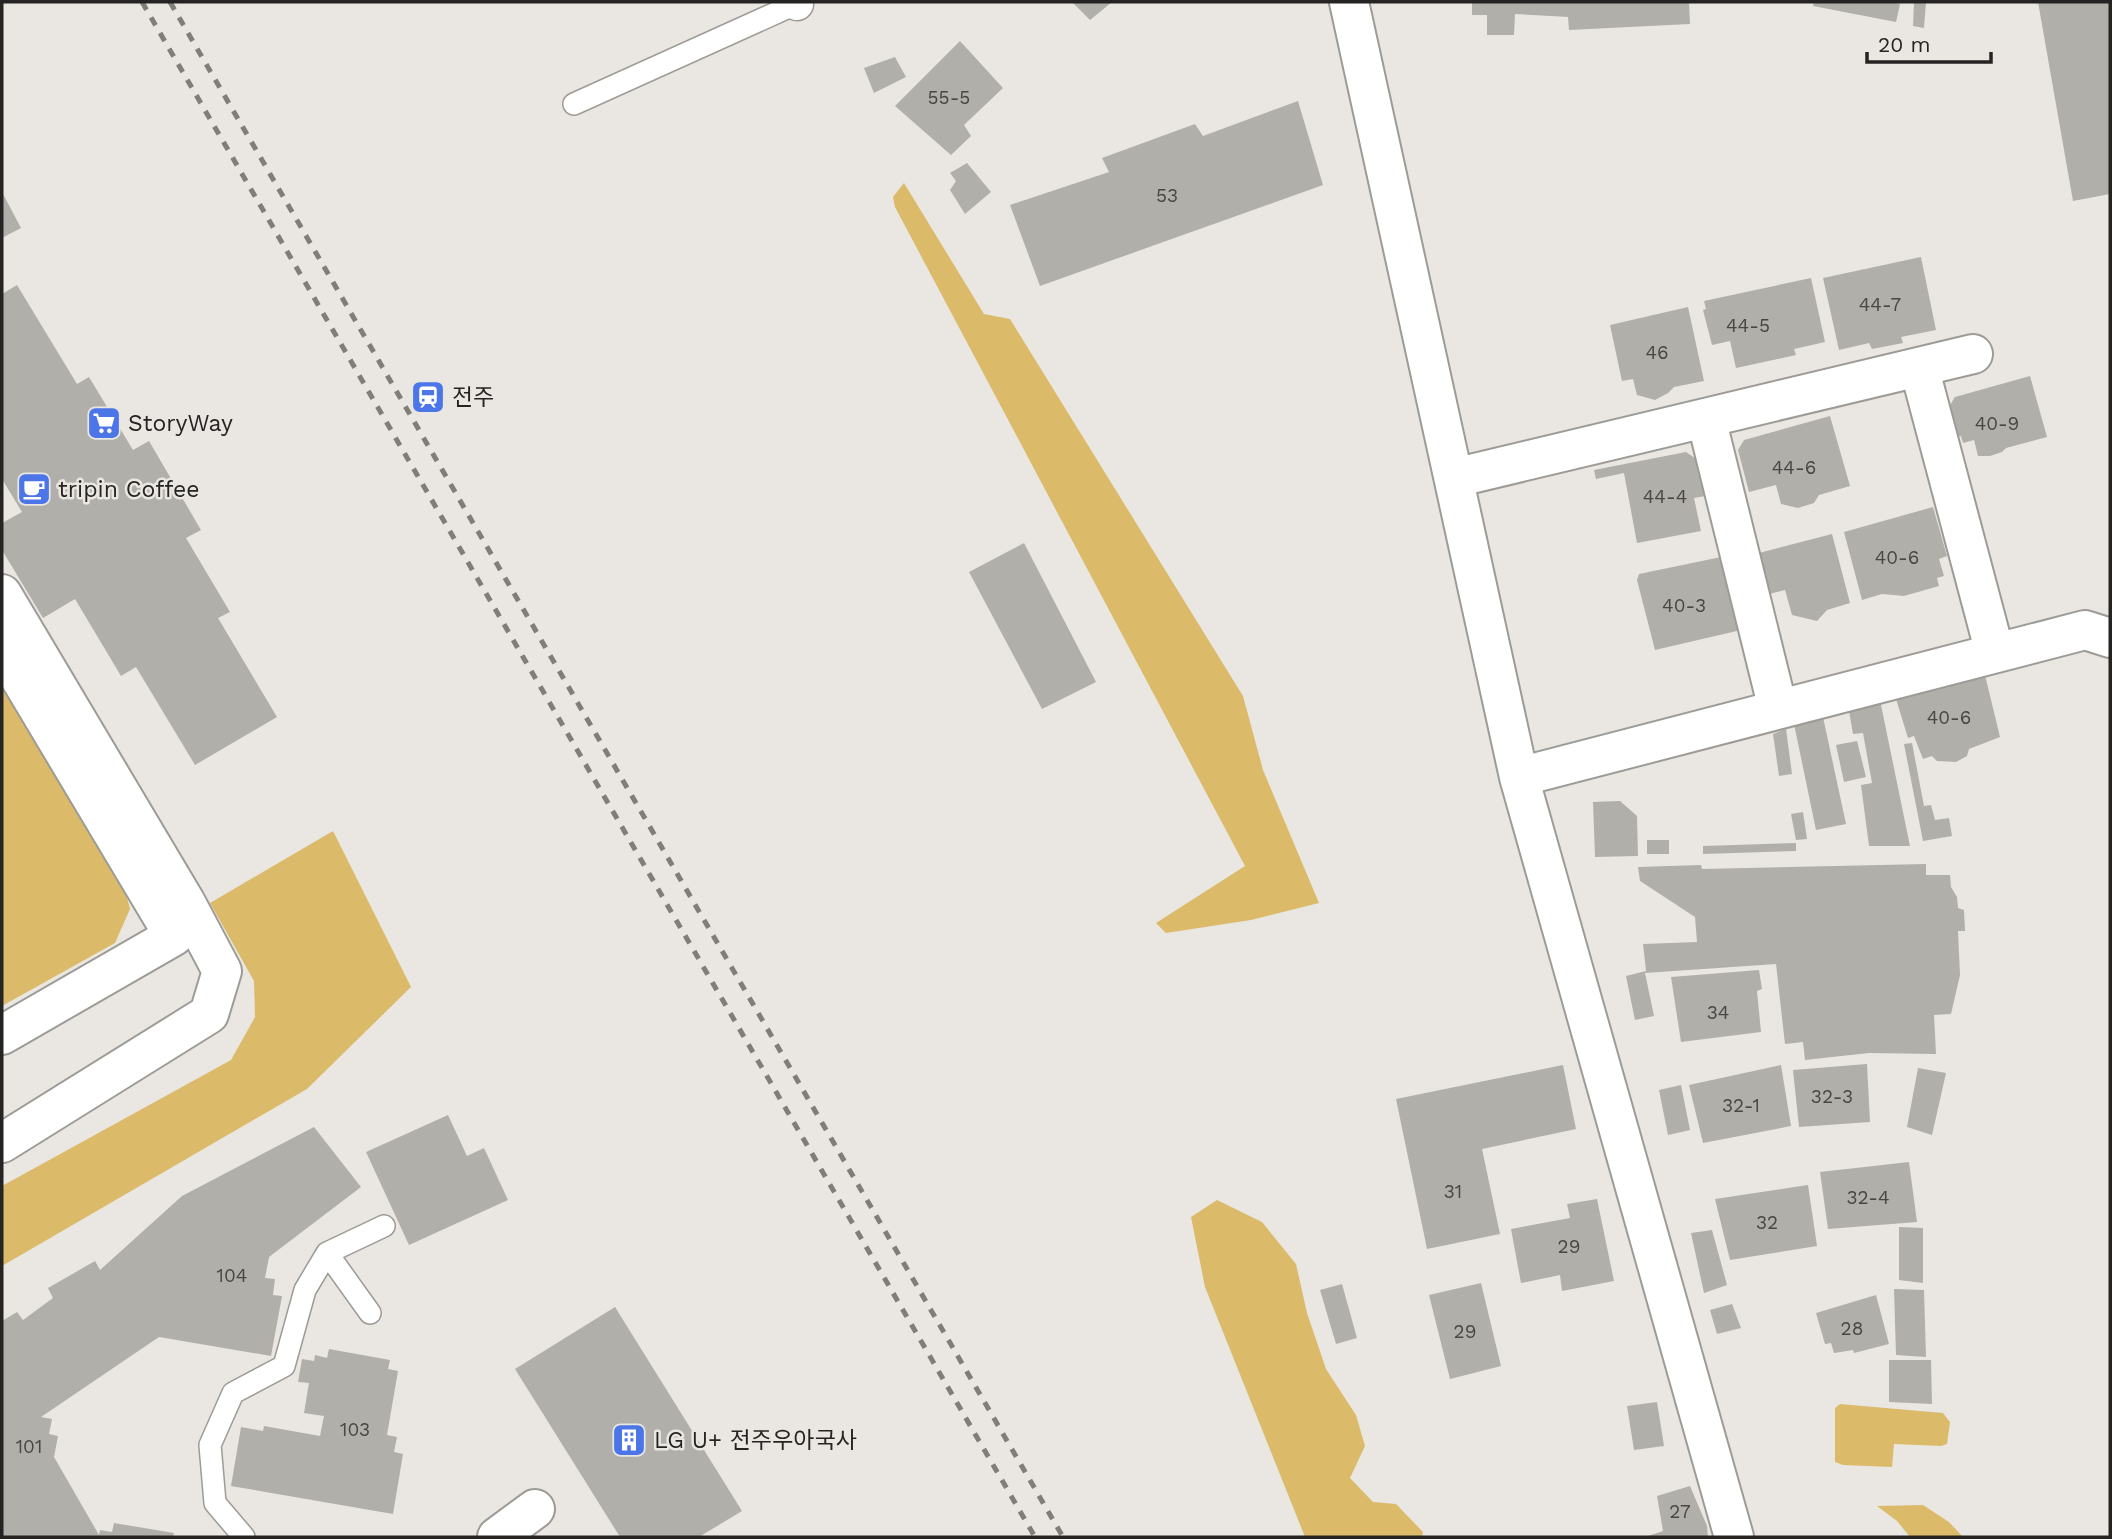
<svg xmlns="http://www.w3.org/2000/svg" width="2112" height="1539" viewBox="0 0 2112 1539" font-family="'Work Sans','Noto Sans KR',sans-serif">
<rect width="100%" height="100%" fill="#eae7e2"/>
<path fill="#dbbb6a" d="M904,183L984,314L1010,319L1243,696L1263,770L1319,903L1251,920L1166,933L1156,923L1245,866L895,207L893,197Z
M2,672L124,886L130,909L115,943L2,1006Z
M333,831L411,987L307,1089L2,1266V1186L231,1060L255,1017L254,981L210,903Z
M1217,1200L1262,1222L1296,1264L1307,1313L1326,1369L1356,1415L1365,1446L1350,1478L1373,1502L1396,1504L1423,1532L1422,1537H1305L1205,1287L1191,1217Z
M1840,1404L1943,1413L1950,1422L1947,1444L1941,1446L1894,1444L1892,1467L1843,1465L1835,1462V1408Z
M1923,1505L1949,1522L1963,1537H1910L1897,1521L1877,1506Z"/>
<path fill="#b1afaa" d="M1072,2H1112L1090,20Z
M1472,2H1689L1690,24L1569,30L1568,17L1515,14L1514,35H1487V15H1472Z
M1814,2H1891L1900,4L1896,22L1813,6Z
M1914,2H1926L1924,28L1913,26Z
M2038,2H2110V194L2073,201Z
M960,41L1003,88L964,125L971,136L951,155L895,106Z
M895,57L906,77L874,93L864,68Z
M1298,101L1323,185L1040,286L1010,205L1109,172L1102,158L1195,124L1203,136Z
M967,163L991,192L965,214L950,190L956,181L950,173Z
M2,192L21,228L2,238Z
M1921,257L1936,330L1901,337L1903,343L1872,349L1869,343L1839,350L1823,278Z
M1811,278L1825,342L1794,349L1796,355L1736,368L1730,341L1712,345L1703,310L1706,309L1704,301Z
M17,285L77,384L89,377L133,450L149,441L201,530L186,538L230,612L218,618L277,717L195,765L136,667L121,676L75,599L43,618L2,550V523L22,512L2,479V294Z
M1688,307L1704,381L1674,387L1668,393L1655,400L1637,395L1633,379L1622,381L1610,325Z
M2030,376L2047,437L2006,448L2002,452L1990,456H1978L1974,440L1963,443L1961,436L1954,438L1947,410L1955,397Z
M1830,416L1850,486L1819,495L1814,503L1798,508L1781,504L1776,485L1749,492L1738,450L1744,440Z
M1686,452L1705,465L1711,495L1694,498L1701,531L1637,543L1624,473L1596,479L1594,470Z
M1933,507L1947,556L1939,559L1944,576L1937,578L1939,586L1904,596L1882,594L1862,600L1844,532Z
M1832,534L1850,603L1827,610L1817,621L1792,615L1785,590L1766,595L1755,554Z
M1024,543L1096,682L1042,709L969,572Z
M1726,556L1741,630L1655,650L1637,580L1639,574Z
M1985,675L2000,737L1969,749L1967,756L1956,762L1937,761L1932,756L1923,759L1914,736L1908,738L1896,699Z
M1880,700L1910,846H1869L1861,785L1872,783L1863,733L1853,734L1848,705Z
M1823,717L1846,824L1816,830L1794,724Z
M1786,729L1792,774L1779,776L1773,734Z
M1857,741L1866,777L1844,782L1836,745Z
M1912,743L1924,806L1931,805L1935,820L1949,818L1952,836L1923,841L1904,744Z
M1620,801L1637,816L1638,856L1595,857L1593,802Z
M1803,812L1807,839L1796,840L1791,814Z
M1647,840H1669V854H1647Z
M1796,843V851L1703,854V846Z
M1926,864V875H1950L1951,887L1957,897L1958,908L1964,910L1965,931H1958L1960,975L1951,1014L1934,1015L1936,1054L1869,1053L1805,1060L1803,1042L1785,1044L1776,964L1645,973L1654,1016L1635,1020L1626,976L1646,971L1643,944L1697,942L1695,917L1640,881L1638,867L1701,865L1702,869Z
M1759,970L1762,989L1757,991L1761,1032L1681,1042L1671,977Z
M1867,1064L1870,1122L1799,1127L1793,1070Z
M1563,1065L1576,1129L1482,1149L1500,1234L1427,1249L1396,1099Z
M1781,1065L1791,1126L1703,1143L1689,1085Z
M1918,1068L1946,1073L1932,1135L1907,1127Z
M1681,1085L1690,1130L1668,1135L1659,1090Z
M448,1115L467,1156L484,1148L508,1200L409,1245L366,1152Z
M314,1127L361,1187L269,1257L265,1278L275,1279L273,1295L282,1296L271,1356L159,1337L41,1417L52,1419L49,1434L58,1436L54,1457L99,1535L100,1530L112,1532L114,1523L174,1533L173,1537H2V1321L17,1312L23,1320L53,1298L48,1288L95,1261L100,1270L182,1196Z
M1909,1162L1917,1222L1828,1229L1820,1172Z
M1808,1185L1817,1246L1730,1260L1715,1199Z
M1597,1199L1614,1281L1562,1291L1560,1275L1521,1283L1511,1229L1570,1218L1567,1204Z
M1899,1227L1923,1228V1283L1899,1280Z
M1712,1230L1727,1285L1704,1293L1691,1233Z
M1481,1283L1501,1366L1450,1379L1429,1295Z
M1342,1284L1357,1338L1336,1344L1320,1290Z
M1894,1289L1924,1290L1926,1357L1896,1355Z
M1876,1295L1889,1344L1854,1353L1853,1350L1834,1353L1831,1343L1825,1344L1816,1313Z
M1732,1304L1741,1328L1717,1334L1710,1310Z
M615,1307L742,1511L699,1537H620L515,1369Z
M329,1349L390,1360L388,1369L398,1371L387,1435L397,1437L394,1452L403,1454L393,1514L231,1486L241,1427L263,1431L264,1426L320,1436L324,1416L304,1413L309,1383L298,1382L302,1359L314,1361L315,1355L327,1358Z
M1889,1360H1931L1932,1404L1889,1402Z
M1657,1402L1664,1446L1634,1450L1627,1406Z
M1690,1486L1707,1526L1708,1537H1645L1663,1531L1657,1496Z"/>
<g fill="none" stroke-linecap="round" stroke-linejoin="round">
<g stroke="#9d9b96" stroke-width="24">
<path id="service" d="M574,104L800,2
M327,1253L370,1313
M244,1537L215,1503L210,1445L233,1393L284,1366L305,1290L327,1253L384,1226"/>
</g>
<g stroke="#9d9b96" stroke-width="35">
<path id="pedestrian" d="M796,2L797,4"/>
</g>
<g stroke="#9d9b96" stroke-width="42">
<path id="minor" d="M1349,2L1519,777L1734,1537
M1919,367L1995,653
M1706,418L1778,709
M1454,478L1973,354
M2,594L186,903L222,971L209,1014L2,1143
M2,648L174,936L2,1035
M1519,777L2085,630L2110,638
M497,1537L535,1509"/>
</g>
<use href="#service" stroke="#fff" stroke-width="21"/>
<use href="#pedestrian" stroke="#fff" stroke-width="32"/>
<use href="#minor" stroke="#fff" stroke-width="38"/>
<path stroke="#7f7e7a" stroke-width="5" stroke-dasharray="9 9" stroke-linecap="butt" d="M142,2L1035,1537
M170,2L1063,1537"/>
</g>
<defs>
<g id="station-square" transform="scale(1.75)"><rect x="-9" y="-9" width="18" height="18" rx="4" fill="#4c75e8" stroke="#eae7e2"/><path d="M-3-6H3Q5-6 5-4V2Q5 4 3 4L4.5 6H3L1.5 4h-3L-3 6H-4.5L-3 4Q-5 4-5 2V-4Q-5-6-3-6ZM-3.5-4v3h7v-3ZM-3.5 1v1.5H-2V1ZM2 1v1.5H3.5V1Z" fill="#fff"/></g>
<g id="supermarket-square" transform="scale(1.75)"><rect x="-9" y="-9" width="18" height="18" rx="4" fill="#4c75e8" stroke="#eae7e2"/><path d="M-6-5.5h2.5l.6 2H6L4.5 2H-2.5L-4.4-4H-6ZM-1.5 3.2a1.3 1.3 0 1 0 .1 0ZM3 3.2a1.3 1.3 0 1 0 .1 0Z" fill="#fff"/></g>
<g id="cafe-square" transform="scale(1.75)"><rect x="-9" y="-9" width="18" height="18" rx="4" fill="#4c75e8" stroke="#eae7e2"/><path d="M-5.5-4.5H6V0H3Q3 3.5 0 3.5H-2.5Q-5.5 3.5-5.5 0ZM3-3.2v2h1.7v-2ZM-6 4.5H4V6H-6Z" fill="#fff"/></g>
<g id="building-square" transform="scale(1.75)"><rect x="-9" y="-9" width="18" height="18" rx="4" fill="#4c75e8" stroke="#eae7e2"/><path d="M-4-6H4V6H1V3H-1V6H-4ZM-2.5-4.3h1.7v1.8h-1.7ZM.8-4.3h1.7v1.8H.8ZM-2.5-1h1.7V.8h-1.7ZM.8-1h1.7V.8H.8Z" fill="#fff"/></g>
</defs>
<g fill-rule="evenodd">
<use href="#station-square" x="428" y="397"/>
<use href="#supermarket-square" x="104" y="423"/>
<use href="#cafe-square" x="34" y="489"/>
<use href="#building-square" x="629" y="1440"/>
</g>
<g text-anchor="middle" stroke-width="5" stroke-linejoin="round" paint-order="stroke">
<g font-size="19" fill="#484744">
<text x="949" y="104">55-5</text>
<text x="1167" y="202">53</text>
<text x="1880" y="311">44-7</text>
<text x="1748" y="332">44-5</text>
<text x="1657" y="359">46</text>
<text x="1997" y="430">40-9</text>
<text x="1794" y="474">44-6</text>
<text x="1665" y="503">44-4</text>
<text x="1897" y="564">40-6</text>
<text x="1684" y="612">40-3</text>
<text x="1949" y="724">40-6</text>
<text x="1718" y="1019">34</text>
<text x="1832" y="1103">32-3</text>
<text x="1741" y="1112">32-1</text>
<text x="1453" y="1198">31</text>
<text x="1868" y="1204">32-4</text>
<text x="1767" y="1229">32</text>
<text x="1569" y="1253">29</text>
<text x="232" y="1282">104</text>
<text x="1852" y="1335">28</text>
<text x="1465" y="1338">29</text>
<text x="355" y="1436">103</text>
<text x="29" y="1453">101</text>
<text x="1680" y="1518">27</text>
</g>
<g font-size="23" fill="#252422" stroke="#eae7e2" text-anchor="start">
<text x="452" y="405">전주</text>
<text x="128" y="431">StoryWay</text>
<text x="58" y="497">tripin Coffee</text>
<text x="654" y="1448">LG U+ 전주우아국사</text>
</g>
</g>
<rect width="2112" height="1539" fill="none" stroke="#252422" stroke-width="7"/>
<path d="M1867 52v10h124v-10" fill="none" stroke="#252422" stroke-width="3.5"/>
<text x="1878" y="52" font-size="21" fill="#252422" stroke="#eae7e2" stroke-width="5" paint-order="stroke">20 m</text>
</svg>
